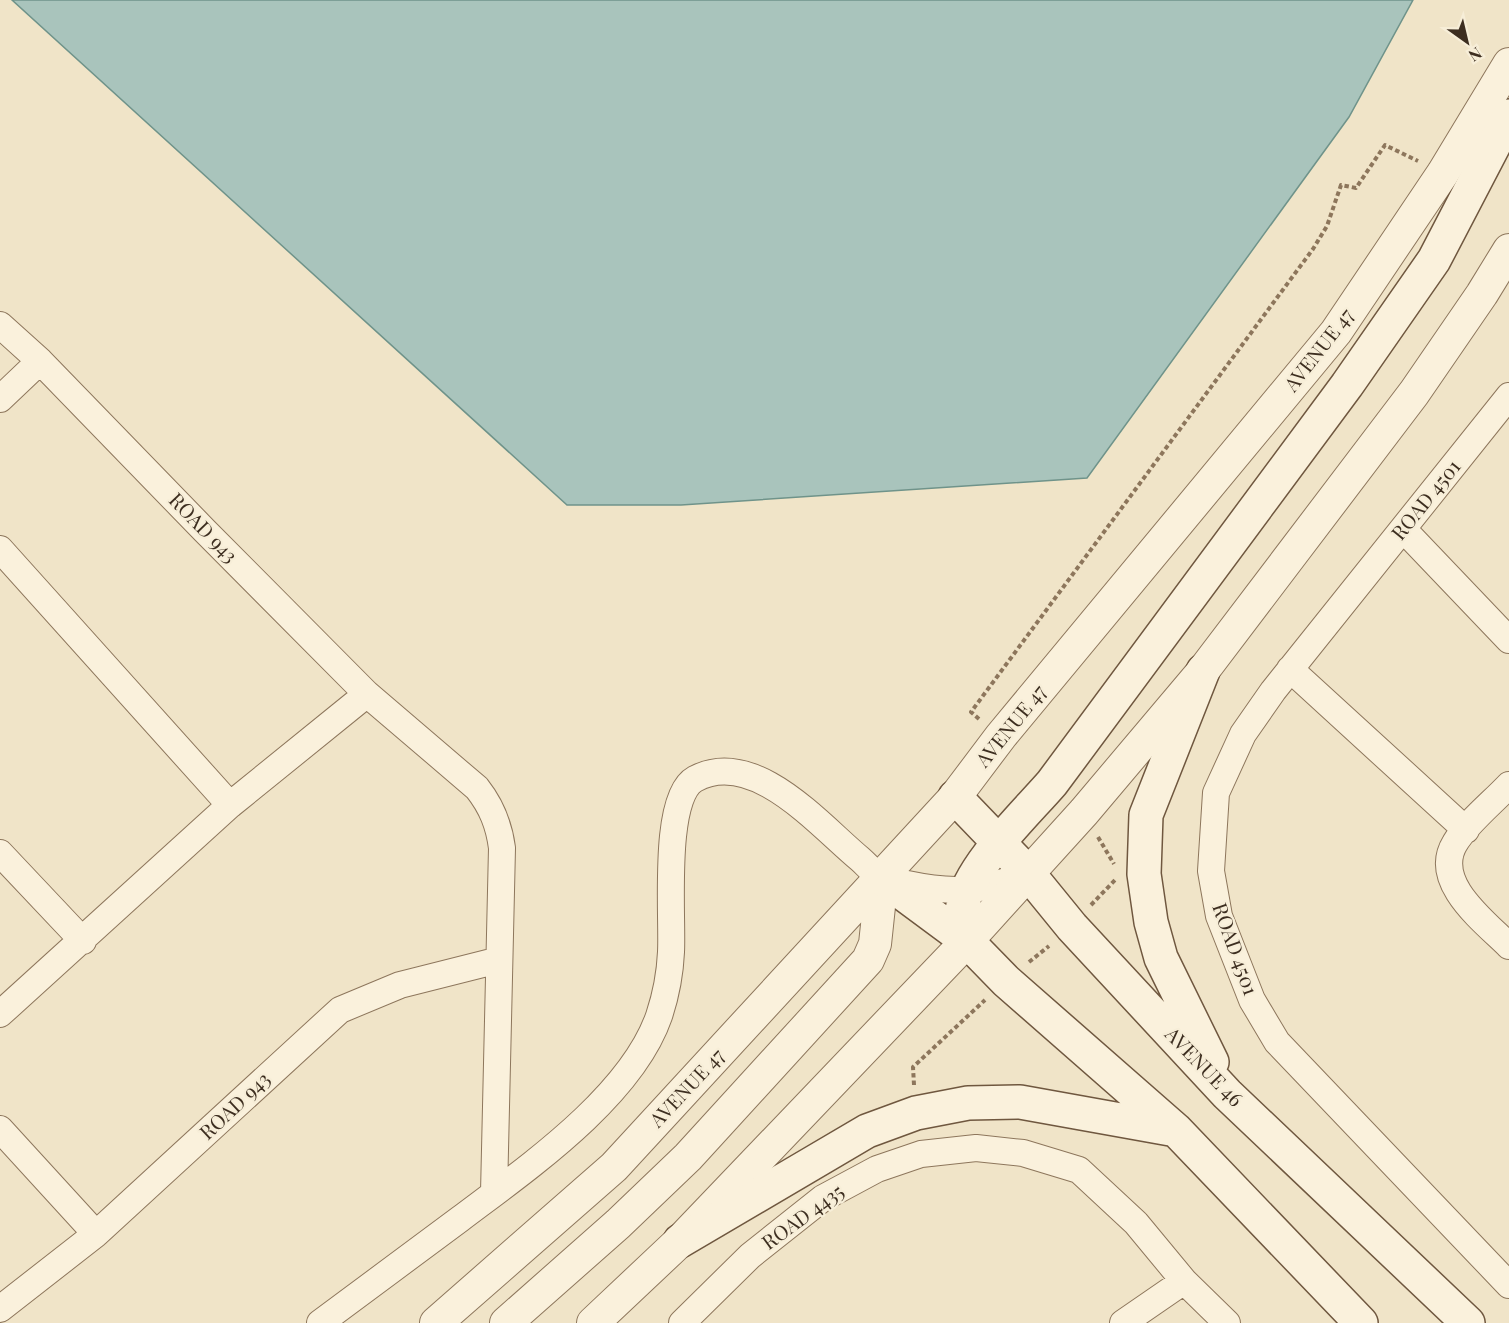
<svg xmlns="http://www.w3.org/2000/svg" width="1509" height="1323" viewBox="0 0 1509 1323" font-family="'Playfair Display',serif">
<rect width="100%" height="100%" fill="#f0e4c8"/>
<path fill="#a9c4bc" stroke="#6f938a" stroke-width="1.5" d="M12,0H1413L1349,117L1087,478L681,505H567Z"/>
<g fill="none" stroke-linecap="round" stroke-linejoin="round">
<g stroke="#8d765c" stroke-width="28">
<path id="minor" d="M0,325L40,361L205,531L367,694L477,788C492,807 499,825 502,848L494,1193
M1509,396L1273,691L1243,734L1216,793L1211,871L1219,916L1252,1000L1277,1042L1509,1285
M0,399L40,361
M1403,529L1509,640
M0,549L230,805
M1290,669L1466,830
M1509,785C1493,802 1466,824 1455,843C1431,882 1485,922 1509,946
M0,853L83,941
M0,1014L230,805L367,694
M0,1129L96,1234
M0,1309L96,1234L340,1010L400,985L499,960
M320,1323C367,1288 413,1254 460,1219C526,1169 631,1097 659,1016C666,995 670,974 671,952C673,917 662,797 695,779C754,747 819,825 860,859C867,865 873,873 881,877C888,881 899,882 907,884C954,894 983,892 1028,873
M682,1323L750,1256L823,1198L877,1169L921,1154L976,1148L1023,1153L1079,1170L1136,1223L1184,1281L1227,1323
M1123,1323L1184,1281"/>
</g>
<g stroke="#8d765c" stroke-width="34">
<path id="tertiary" d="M436,1323L614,1167L955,797L1001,736L1336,332L1443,173L1509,64
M506,1323L618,1224L688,1157L868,960L875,944L882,878
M593,1323L680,1241L967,941L1084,812L1203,671L1414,393L1482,294L1509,250"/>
</g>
<g stroke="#6f573f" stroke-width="36">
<path id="secondary" d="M1203,671L1146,815L1144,874L1151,922L1161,958L1212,1062
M955,797L1028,873L1072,927L1227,1094L1468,1323
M882,878L967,941L1006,981L1176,1130L1361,1323
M967,941C963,929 960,917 963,905C968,868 1027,812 1052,783L1347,385L1434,260L1509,116
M680,1241L867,1131L916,1113L968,1103L1020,1102L1176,1130"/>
</g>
<path stroke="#8d765c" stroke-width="4" stroke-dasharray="4.5 3" stroke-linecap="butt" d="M979,719L971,712L1313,249L1327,226L1341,185L1356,188L1385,145L1418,161
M1098,837L1114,864
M1091,905L1115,880
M1029,962L1049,946
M914,1085L913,1067L985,1000"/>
<use href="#minor" stroke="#faf1dc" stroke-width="26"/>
<use href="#tertiary" stroke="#faf1dc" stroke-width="32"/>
<use href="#secondary" stroke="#faf1dc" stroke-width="33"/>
</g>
<g text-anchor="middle" stroke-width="4.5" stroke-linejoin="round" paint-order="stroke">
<g font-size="20" fill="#3d2e20" stroke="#f7eed8">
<text transform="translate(1319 350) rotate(-52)" y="7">AVENUE 47</text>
<text transform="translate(1426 500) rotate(-51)" y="7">ROAD 4501</text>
<text transform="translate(203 528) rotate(46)" y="7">ROAD 943</text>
<text transform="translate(1011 726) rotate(-51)" y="7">AVENUE 47</text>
<text transform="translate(1235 949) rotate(70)" y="7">ROAD 4501</text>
<text transform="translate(1204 1067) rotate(46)" y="7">AVENUE 46</text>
<text transform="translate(687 1088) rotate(-47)" y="7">AVENUE 47</text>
<text transform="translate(235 1106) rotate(-43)" y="7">ROAD 943</text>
<text transform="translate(803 1217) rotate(-36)" y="7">ROAD 4435</text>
</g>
</g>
<g transform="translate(1467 42) rotate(146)" stroke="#f7eed8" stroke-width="4.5" paint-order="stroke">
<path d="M0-4.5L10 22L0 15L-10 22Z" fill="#3d2e20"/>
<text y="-9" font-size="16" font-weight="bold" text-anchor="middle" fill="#3d2e20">N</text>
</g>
</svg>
